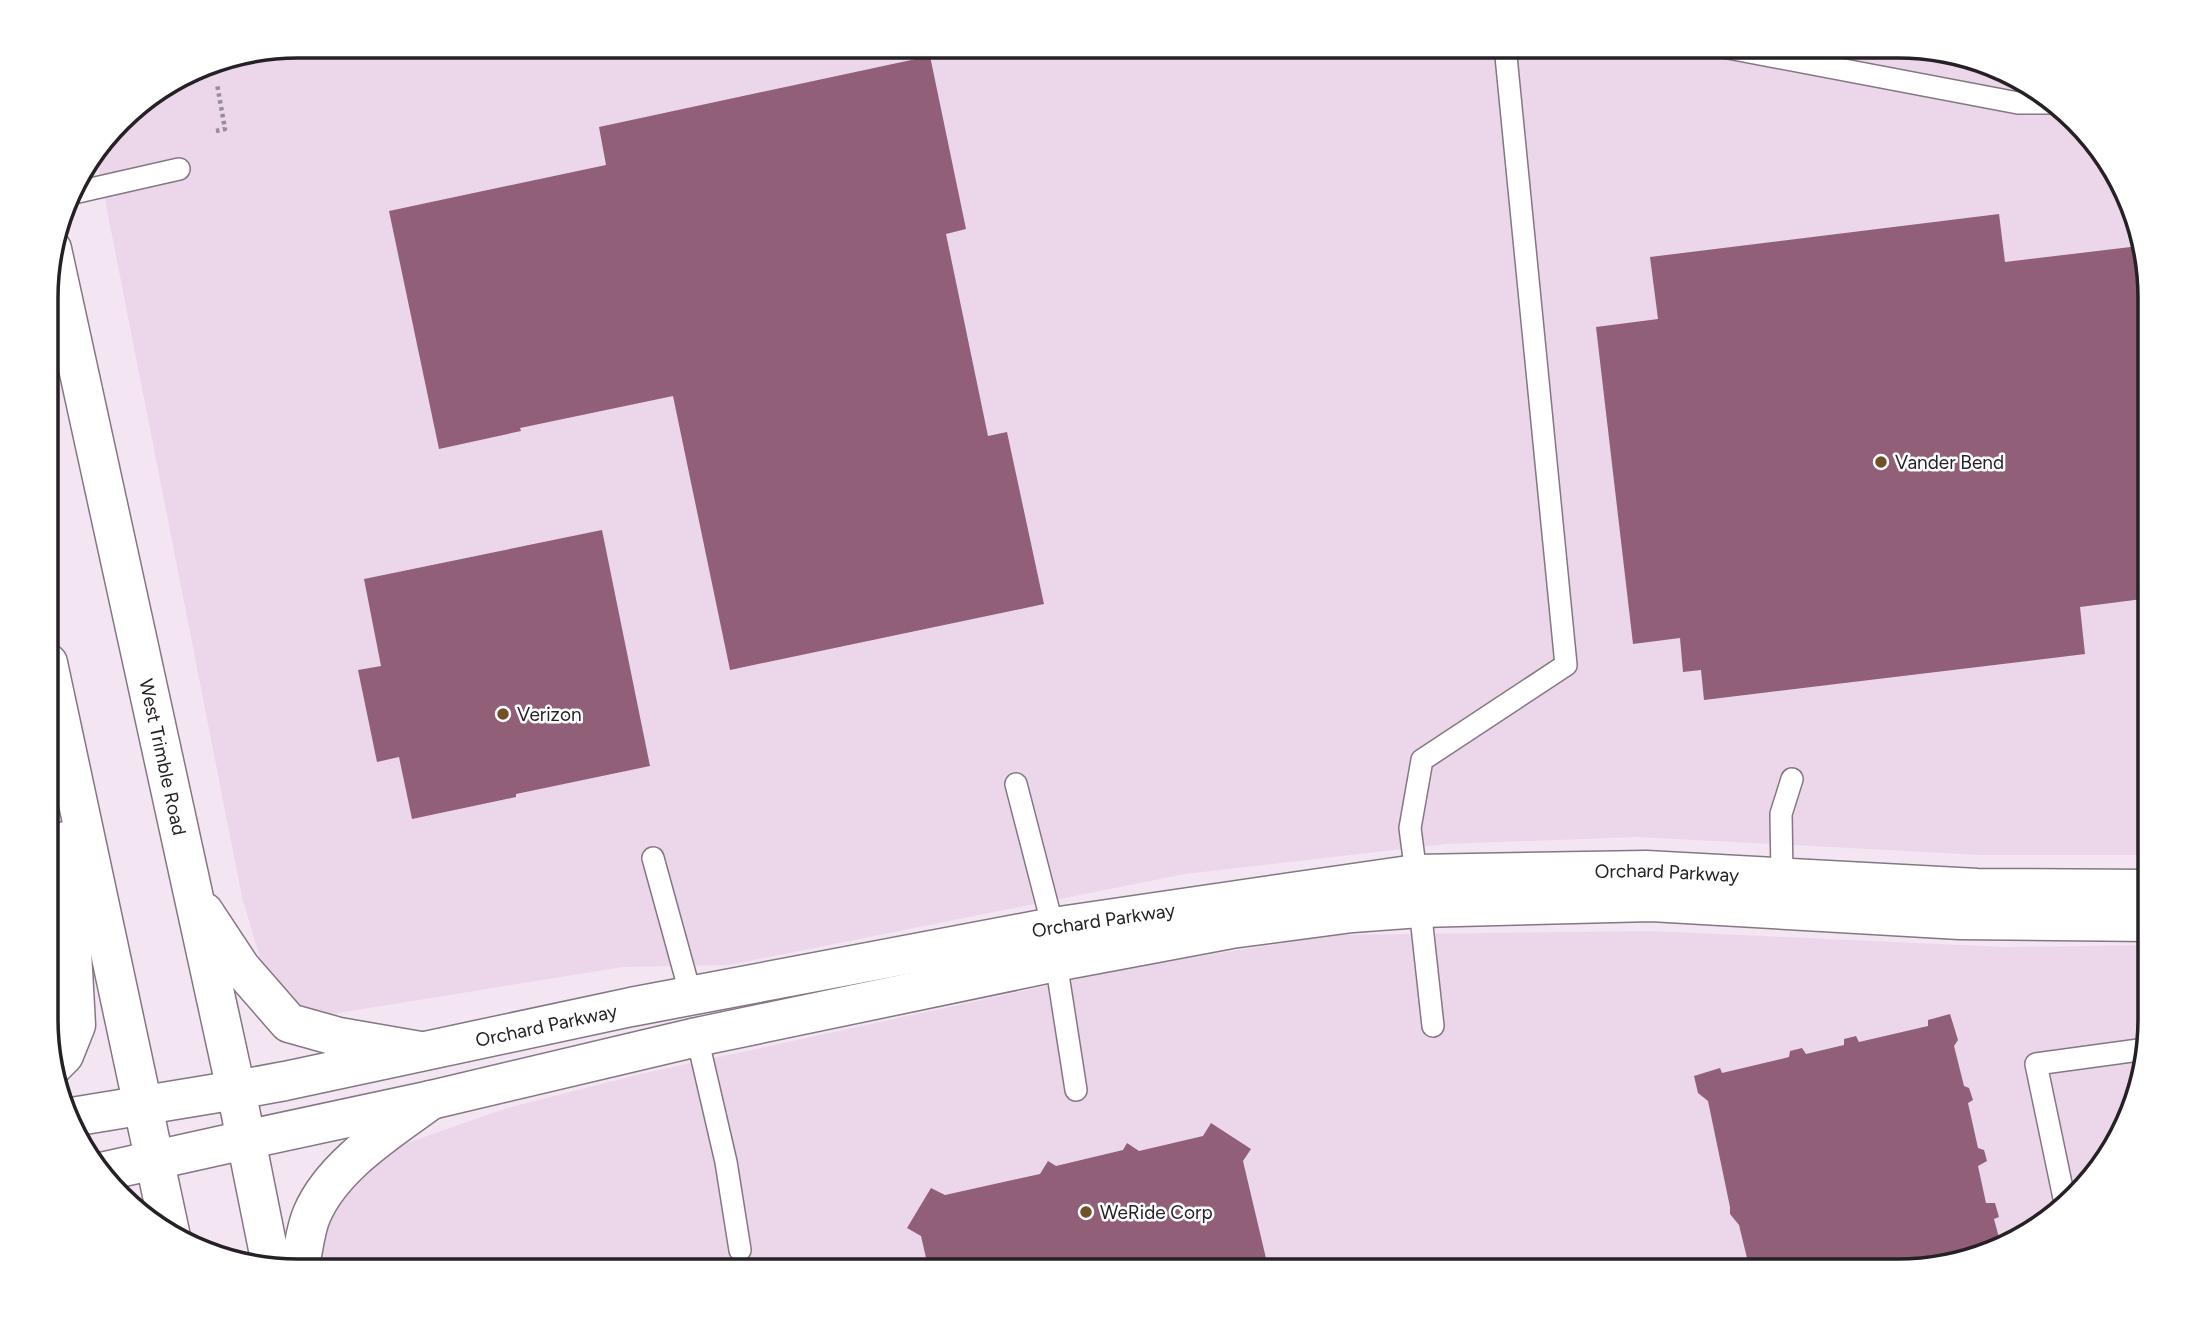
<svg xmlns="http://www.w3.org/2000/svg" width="2196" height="1317" viewBox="0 0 2196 1317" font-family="Figtree,sans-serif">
<rect width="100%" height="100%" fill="#f4e5f2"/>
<path fill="#ecd7ea" d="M298,46H1898L2025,80L2116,171L2150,281V855H1981L1638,837L1446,844L1185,874L729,965L623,967L326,1015L289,1000L264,972L242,897L96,154L131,108L202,65Z
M1650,931L2005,947L2150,945V1035L2116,1146L2025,1237L1914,1271H318L314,1232L370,1156L507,1108L645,1073L1138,966L1334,935Z"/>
<path fill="#915f77" d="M930,56L966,229L946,234L988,436L1007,432L1044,604L730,670L673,396L520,428L521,431L439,449L389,211L606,165L599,127Z
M1999,214L2005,262L2139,246L2150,281V598L2080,607L2085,654L1704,700L1701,670L1683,672L1680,638L1633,644L1596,327L1658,319L1650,257Z
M602,530L650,766L516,794V797L412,819L399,757L377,762L358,670L381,666L364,579Z
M1950,1014L1958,1040L1954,1046L1964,1086L1969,1088L1973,1100L1968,1103L1978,1148L1984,1150L1987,1161L1978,1166L1986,1203H1995L1999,1217L1994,1219L2001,1245L1914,1271H1741L1739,1263L1747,1258L1739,1225L1730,1214V1207L1708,1101L1698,1093L1694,1076L1720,1068L1722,1073L1789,1057L1790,1051L1802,1048L1806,1054L1844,1045V1039L1856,1036L1859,1042L1928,1026V1020Z
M1211,1123L1251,1149L1243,1161L1269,1271H929L921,1236L907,1228L931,1188L945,1195L1040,1174L1048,1161L1056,1166L1123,1150L1127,1143L1139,1151L1203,1136Z"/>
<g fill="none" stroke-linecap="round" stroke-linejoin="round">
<g stroke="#847783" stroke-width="24">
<path id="lane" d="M1718,46L2018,103H2048
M69,194L179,169
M1016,784L1053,927
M653,858L691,996
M1416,874L1410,828L1422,760L1566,665L1505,46
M1782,876L1781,814L1792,779
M1420,908L1433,1026
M1056,962L1076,1090
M697,1037L726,1162L740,1250
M2064,1198L2036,1064L2146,1049"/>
</g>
<g stroke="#847783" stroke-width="41">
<g id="secondary">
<path id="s1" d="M236,1090L285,1081L631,1007L1053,927L1416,874L1646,870L1977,888L2150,889"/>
<path d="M245,1140L431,1100L697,1037L1056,962L1231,929L1352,913L1420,908L1651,902L1960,920L2150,922"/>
</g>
</g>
<g stroke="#847783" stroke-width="41">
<g id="primary">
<path id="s2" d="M52,249L236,1090L271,1264"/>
<path d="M48,663L171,1237"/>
<path d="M204,912L241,968L289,1023L339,1037L420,1051"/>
<path d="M53,1066L64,1055L76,1025L66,841"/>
<path d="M72,1117L236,1090"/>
<path d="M101,1172L245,1140"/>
<path d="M298,1271C304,1253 304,1232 312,1214C333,1165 389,1131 431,1100"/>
</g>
</g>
<path stroke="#978d96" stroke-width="4.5" stroke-dasharray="3.5 3.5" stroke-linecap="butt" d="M216,131L225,129L217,84"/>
<use href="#lane" stroke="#fff" stroke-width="21"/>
<use href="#secondary" stroke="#fff" stroke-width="38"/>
<use href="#primary" stroke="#fff" stroke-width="38"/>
</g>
<g fill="#725028" stroke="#fff" stroke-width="2.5">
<circle cx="1881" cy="462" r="7"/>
<circle cx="503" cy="714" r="7"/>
<circle cx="1086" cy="1212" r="7"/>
</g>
<g text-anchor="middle" stroke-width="5" stroke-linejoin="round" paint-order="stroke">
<g font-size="19" fill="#262126" stroke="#fff" text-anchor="start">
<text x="1895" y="469">Vander Bend</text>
<text x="517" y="721">Verizon</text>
<text x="1100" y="1219">WeRide Corp</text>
</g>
<g font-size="19" fill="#262126" stroke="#fff">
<text dy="7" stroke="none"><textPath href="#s2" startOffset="520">West Trimble Road</textPath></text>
<text dy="7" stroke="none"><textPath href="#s1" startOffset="1451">Orchard Parkway</textPath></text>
<text dy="7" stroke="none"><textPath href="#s1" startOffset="884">Orchard Parkway</textPath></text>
<text dy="7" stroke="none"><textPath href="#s1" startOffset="317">Orchard Parkway</textPath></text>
</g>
</g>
<path d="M0 0H2196V1317H0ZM298 58H1898A240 240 0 0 1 2138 298V1019A240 240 0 0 1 1898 1259H298A240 240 0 0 1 58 1019V298A240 240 0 0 1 298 58Z" fill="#fff" fill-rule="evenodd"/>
<path fill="none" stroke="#262126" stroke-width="3.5" d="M298 58H1898A240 240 0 0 1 2138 298V1019A240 240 0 0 1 1898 1259H298A240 240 0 0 1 58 1019V298A240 240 0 0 1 298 58Z"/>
</svg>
